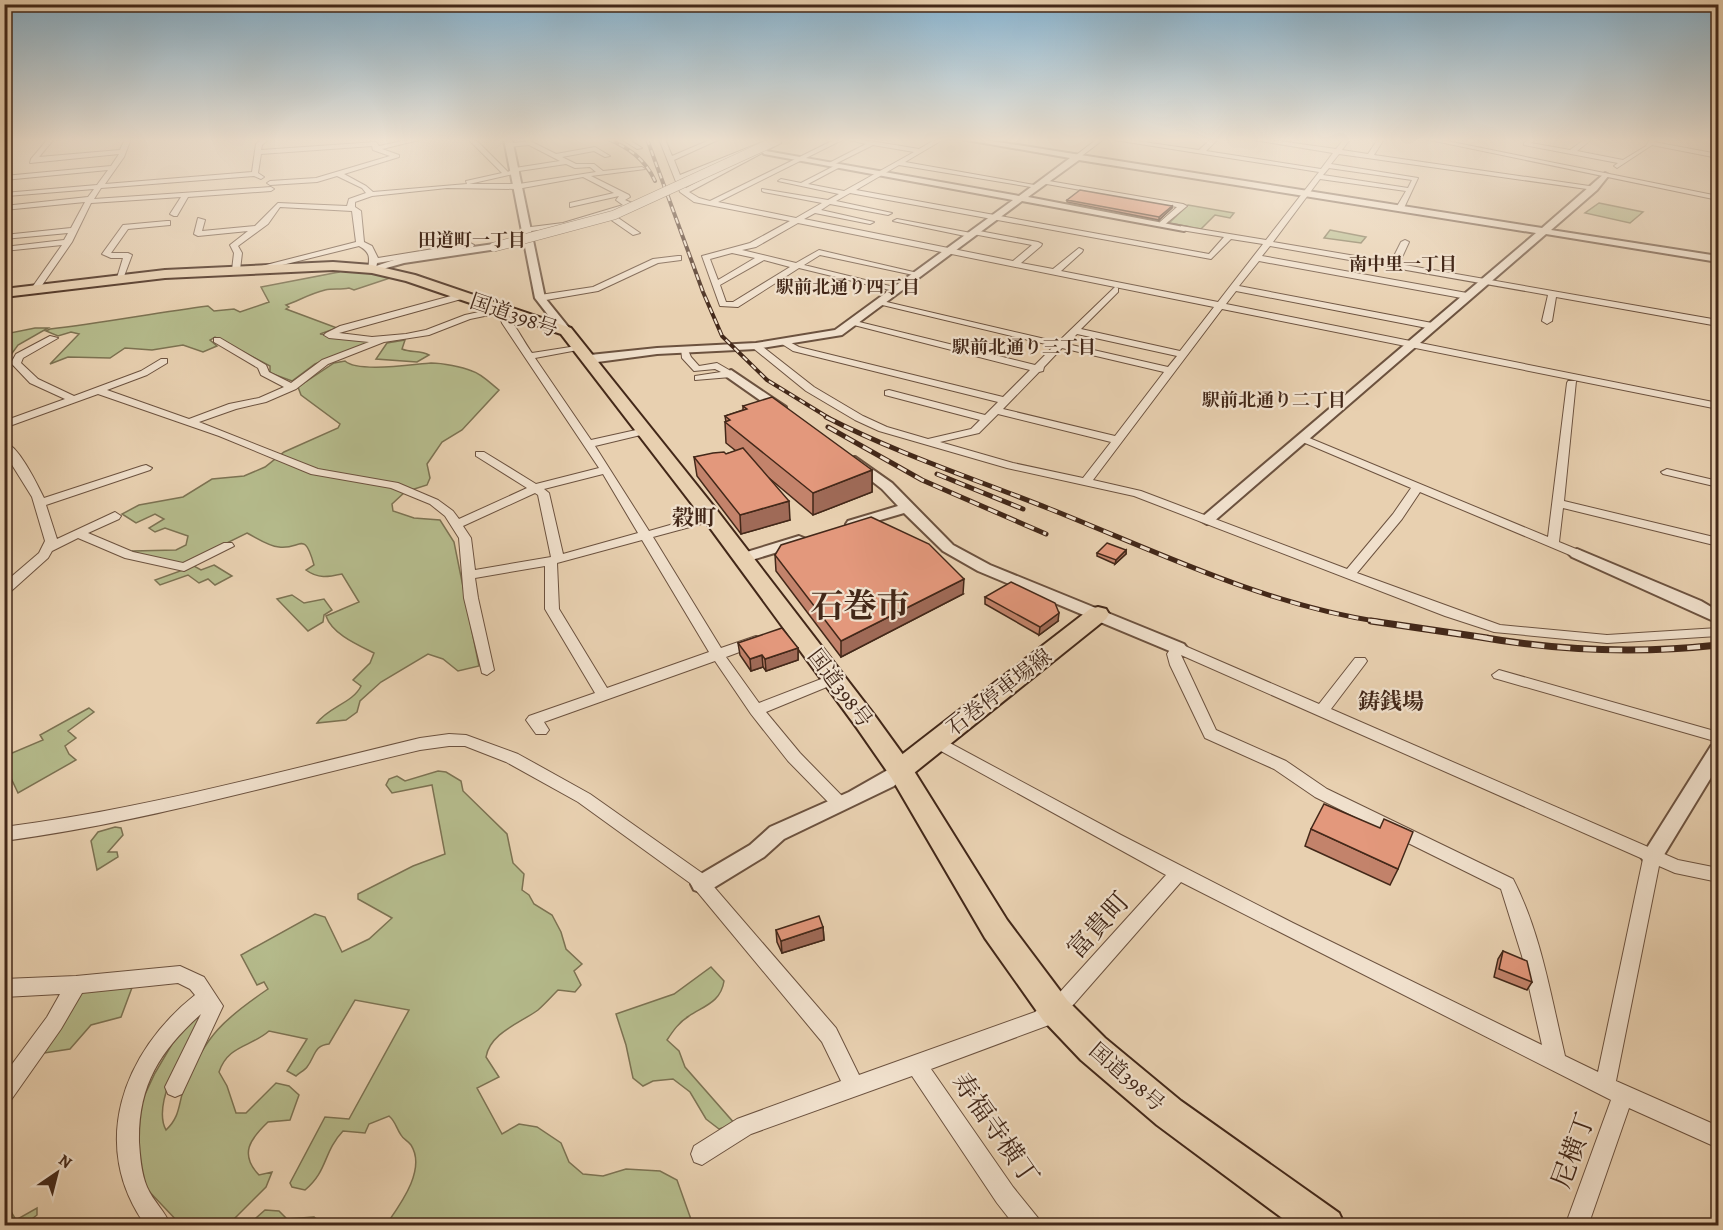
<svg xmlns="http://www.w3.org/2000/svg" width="1723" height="1230" viewBox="0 0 1723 1230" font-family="Alegreya,'Noto Serif JP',serif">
<rect width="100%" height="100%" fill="#e8d0b0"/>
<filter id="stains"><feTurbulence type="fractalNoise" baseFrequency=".00333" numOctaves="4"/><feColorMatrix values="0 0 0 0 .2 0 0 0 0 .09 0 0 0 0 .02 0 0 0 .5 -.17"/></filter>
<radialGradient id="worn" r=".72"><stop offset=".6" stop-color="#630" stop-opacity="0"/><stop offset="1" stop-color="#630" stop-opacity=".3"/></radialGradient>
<path fill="#b5bb8c" stroke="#7c7252" stroke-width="1.5" d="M1599,203L1643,212L1630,223L1585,213Z
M1188,205L1234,213L1230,218L1215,215L1201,229L1169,223Z
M1330,230L1366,237L1361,243L1324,238Z
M340,269L393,277L354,290L349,288C340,290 333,288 325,290C309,294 298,301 286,305L289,307L286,309L337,328L320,334L373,342L315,364L292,381L270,373V366L215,337L210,340L217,346L203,352L183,345L152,350L125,348L110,358L68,357L50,364L79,334L71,332L58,336L46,331L50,329C103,323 154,313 208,306L214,311L234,309L240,312L269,302L261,287L339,272Z
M35,328H48L18,345L5,363V334Z
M405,340L402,349C411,353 420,350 429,355L417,362L376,359L387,343Z
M345,361C358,373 414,364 431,363C443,363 462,367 472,371C482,374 491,384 499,390L462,430L442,442L427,464L430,478L427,485L405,492L392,504L393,511L414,518L440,520L454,542L479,666L458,671L443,659L428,654L381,682L360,701L357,712L346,720L317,723C328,707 353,703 361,686L353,680L370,663L374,653C358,645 332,634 326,616L359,602L342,574C328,577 318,579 306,570L314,565C304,529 301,550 279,547C268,546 257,538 247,533L184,564L146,557L132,551L176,550L186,545L188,536L165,528L155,532L149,528L164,519L155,514L136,523L122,514L139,505L183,497L212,479L244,476L265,467L284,452L338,428L340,424L301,395L298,387L334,363Z
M214,565L232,576L215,585L208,579L199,583L188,575L160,585L155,580L194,566L201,570Z
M292,595L304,603L324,599L332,610L324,615L323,622L308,631L277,599Z
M89,708L94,712L68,731L76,738L65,746L69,754L76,760L18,793L10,776L5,773V756L43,740L40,735Z
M438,771L446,772L461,781L463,791L507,834L513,863L524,874L522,890L529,895L534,904L552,915L561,932L566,949L582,964L574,971L581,985L575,992L558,990C552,996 545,1004 538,1010C520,1023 490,1033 486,1057L499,1077L477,1088L502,1134L519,1124L537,1127L561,1143L569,1162L583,1174L603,1176L626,1169L660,1171L677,1180L693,1225H386C399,1206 427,1170 411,1145C408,1141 403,1139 401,1135C396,1128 396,1122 389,1116L369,1124L365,1133L343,1131C323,1152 328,1171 305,1190L292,1187L290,1183L325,1117L349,1119L409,1010L355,1000L329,1044C314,1045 315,1057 307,1067C305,1070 299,1073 296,1076L287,1071L307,1039L269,1031C251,1047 228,1045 219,1072L227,1086L236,1113H246L276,1083L289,1086L299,1095L290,1120L268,1122C250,1139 239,1154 259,1175L272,1172L266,1187L228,1225H181L142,1184L138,1166L140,1105L155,1073L185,1022L205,1011C191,1039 150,1101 166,1130C181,1116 178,1103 185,1085C206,1035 224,1019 268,989L264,982L257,985L241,955L315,914L325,917L342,952L369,939L392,918L358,899V894L413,866L445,854L432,785L392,793L386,785L389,779L397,776L405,781Z
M115,827L121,828L123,835L108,852H117L118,857L97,870L91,841L98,832Z
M711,967L724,981C721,1002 704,1006 689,1016C679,1022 673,1031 667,1040L679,1051L685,1067L735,1124L719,1129L706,1119L690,1092L673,1079L653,1081L643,1086L633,1078L626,1045L616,1014L674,994Z
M133,985L121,1017L91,1025L70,1049L44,1053L82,991Z
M4,1200L16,1220L37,1208V1215L24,1225H5Z
M265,1210L279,1211L287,1219L314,1217L325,1225H248Z"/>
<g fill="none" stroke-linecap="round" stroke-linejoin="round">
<g stroke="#6c523f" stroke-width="2">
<path id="minor" d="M48,139H54L39,157L120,150L125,139H131L124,157L105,184L252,172L256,144L262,139H269L262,145L261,150L376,142L379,146L412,139H423L382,149L399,155V157L344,174L366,186L373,192L467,184L466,181L502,173L468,139H475L508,172L515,168L560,161L529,145L508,147L506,144L530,141L556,154L595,147L610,156L605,157L594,151L562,157L576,164H594L603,171L642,167L645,169L591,176L629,195L630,197L625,200L632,203V207L611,213L640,233L633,235L604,215L564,227L523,232V228L563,223L623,205L616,200L619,196L570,207V203L614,193L583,177L517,189L447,188L372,196L355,202V207L361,211L364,242L372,246L378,258L470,243L474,245L473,247L377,263L376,269L372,271L368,269C370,257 370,252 359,246L262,270V266L356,242L352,211L280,207L268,224L238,246L242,253L240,270L236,272L232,270L234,253L230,245L248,231L198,236L194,234L198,218L205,220L202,231L255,226L278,203L347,206L349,199L366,193L362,188L337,176L317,182L270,185L267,183L270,181L316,178L390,156L373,150L372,146L261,154L258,173L264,177L261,179L254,176L101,188L94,199L271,187L274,189L271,191L188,197L177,216H174L170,214L181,197L91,203L72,242L38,291L35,292L31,289L62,245L4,251V247L64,240L68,233L4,239V235L71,228L85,202L4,210V206L88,197L94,189L7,196L5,195L4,193L97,185L108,170L4,180V176L111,166L119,154L30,163L31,159ZM566,164L575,168L590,167L596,172L519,184H469L518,173L519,171Z
M621,139H628L642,148L637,149Z
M659,139H665L672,156L712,139H720L674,160L680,175L767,140L772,141L682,179L686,188L776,141V139H780L781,143L689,192L699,198L710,201L836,139H844L718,202L796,218L822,203L764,192L762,191V189L828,200L839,194L778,181L781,179L801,183L838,164L840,167L808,184L844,191L914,152L873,145L833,165H829V163L866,144L845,139H859L919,149L936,139H944L905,162L1040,186L1037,188L899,165L856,190L1209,254L1224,237L1181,230V226L1266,240L1319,172L1108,139H1123L1199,150L1211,139H1218L1206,151L1321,169L1333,153L1248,139H1264L1336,149L1344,139H1350L1342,150L1368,154L1378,139H1384L1374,155L1596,187L1594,190L1339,154L1331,164L1418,178L1403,210L1396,208L1406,191L1320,179L1273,242L1391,262L1401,242L1405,240L1409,242L1399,264L1718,320V326L1556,297L1552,321L1547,324L1542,321L1548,295L1270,246L1262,256L1467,293L1471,296L1467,299L1259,261L1239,286L1432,323L1437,326L1432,329L1236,291L1226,304L1718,403V409L1222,309L1093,480L1141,491L1347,569L1393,514L1411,488L1298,440V436L1302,435L1548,537L1567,383L1568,381H1576L1564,501L1718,538V546L1563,508L1559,542L1581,551L1583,554L1581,557L1577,558L1420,492L1402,519L1357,573L1500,625L1607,635L1718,628V636L1607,643L1494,632L1445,616L1134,496L1007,468L879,431L855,420L806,391L753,348V344H759L814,387L863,416L887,427L928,439L971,429L980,420L885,395V391L889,390L985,415L998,402L793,351L779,342L784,339L799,347L1003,397L1030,370L846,323L851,320L1035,365L1054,346L874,303L878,300L1058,342L1115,287L1118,288V292L1081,329L1180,351L1214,307L798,223L756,247L742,250L796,263L819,250L922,274L918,276L820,255L804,265L902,289L898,292L799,268L738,307L720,306L702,256L750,243L790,221L694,202L680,192ZM1329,168L1412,180L1408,188L1323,175ZM850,193L1211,259L1231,239L1263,244L1218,302L1061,271L1082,252L1083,250L1079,248L1053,269L1021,263L1041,246L1042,244L1038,242L974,230L971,233L897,219L893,221L970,237L973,234L1032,245L1013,261L804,219L815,213L870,224L874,222L821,210L830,204L888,215L892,213L836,201ZM732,253L755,258L718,280L710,259ZM764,260L790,267L733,302H726L720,285ZM1077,334L1177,356L1168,367L1067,344ZM1062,348L1164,372L1115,436L1003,409L1039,372L1043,371L1044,367ZM998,414L1111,442L1083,478L1013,463L940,442L979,433Z
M1097,139H1104L1079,158H1075V156Z
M1425,139H1437L1718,196V200Z
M1529,139H1536L1531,143L1570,150L1585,139H1592L1577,151L1623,160L1646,146L1650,139H1656L1654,142L1718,154V158L1652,145L1617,168L1614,166L1618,163L1524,145V143Z
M1043,180L1183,204L1187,206L1163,226H1160V222L1177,207L1041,183Z
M167,221H170V225L128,229L111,253H128L132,255L123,279L116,281L123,258H111L102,254L123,225Z
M678,256H681V260L658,263L598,291L540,301L536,298L540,295L593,287L653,259Z
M462,293L466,296L465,298L339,333L372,337L406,334L426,330L465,315L502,307C506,310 526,345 532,353L583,345V349L535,358L591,440L645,428L650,431L649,433L595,446L649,531L712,513L718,517L716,520L653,537L721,648L756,636L761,638L763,641L761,644L726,657L759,703L829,676L834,674L841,679L839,682L766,712L800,753L845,799L847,803L845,807L839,809L833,807L788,761L751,714L715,661L544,722L549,730L546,734H536L526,720L529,716L595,693L545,609V566L475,578L478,598L494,670L487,675L482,673L464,598L459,538L445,516L430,504L391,488L311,474L219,436L98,394L4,428V421L65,399L30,383L11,363L16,354L50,336L58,338L23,358L21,363L38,379L74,396L141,371L161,359H167V363L147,375L107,390L189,419L229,404L259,398L284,387L261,375L258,368L214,342V338H220L266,365L269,372L291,383L322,360L369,342L329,338L324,335L326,333L340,326ZM499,313L502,323L599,468L536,484L484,452H476V456L527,488L459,519L453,511L438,500L398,483L318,469L199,422L236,409L266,402L296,389L328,364L384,342L429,335L470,319ZM603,474L638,533L563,554L549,493L544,489ZM535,493L538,495L551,557L475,570L471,538L463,526ZM642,540L709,652L607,688L559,609L557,563Z
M681,348H687L691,357L699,366L717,363L736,374L731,377L695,380V376L721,372L715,369L694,371L682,358Z
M4,441C20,448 36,482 44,498L142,466L146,465L152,468L150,470L46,505L57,539L115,512L121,516L119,519L88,533L133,552L183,563L224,543H232L234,546L184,571L125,558L78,538L52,551L48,558L9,593L4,594V583L39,553L45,541L32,497L4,452Z
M1667,469L1718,481V487L1663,474L1661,472Z
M1178,643L1319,704L1355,658H1365L1367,661L1365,664L1331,709L1678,860L1718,868V882L1675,873L1659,866L1616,1081L1718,1126V1148L1629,1108L1588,1226H1565L1611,1100L1181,882L1074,1004L1049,1025L931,1069L1013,1187L1038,1218L1041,1226H1015L997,1203L912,1076L751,1134L702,1165L694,1162L691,1154L694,1146L737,1119L841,1081L822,1042L690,883L578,802L506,762L465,746H449L420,750C282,782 146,822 4,841V827C146,809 282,771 420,738L449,734L466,735L518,754L590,794L702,873L836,1028L859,1075L1035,1012L1060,992L1166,875L930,745L927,741L930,737L935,735L1121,835L1293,923L1542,1045L1522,956L1501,889L1315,797L1274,769L1205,738L1170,665L1167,654L1173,645ZM1181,655L1643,859L1598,1072L1565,1056C1551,997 1541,933 1513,879L1327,789L1286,761L1216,730Z
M1499,670L1718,732V742L1494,678L1492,675Z
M180,966L204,977L223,1006L182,1094L175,1097L168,1094L165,1087L201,1014C160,1051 138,1085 139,1142C140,1156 141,1173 147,1187C153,1201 165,1211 171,1226H146C88,1146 123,1052 195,995L190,989L178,983L82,993L61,1029L11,1100L4,1103V1075L47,1017L60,994L4,997V979L76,976Z"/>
</g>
<g stroke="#6c523f" stroke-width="4">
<path id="tertiary" d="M504,139H512L545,298L570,329V333H562L535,298Z
M961,139H979L1542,228L1605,173L1609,175L1597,190L1551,230L1718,256V262L1546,234L1212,523L1207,524L1200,520L1202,517L1536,233L1079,160L1028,197L1189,228L1184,231L1022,201L842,335L756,349L657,354L590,363L584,359L590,355L657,348L756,343L835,330L1013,200L764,154L761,150L1019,196L1070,158Z
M494,244L499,247L497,249L404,263L372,272L367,269L403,257Z
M731,370L786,407V413H778L727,377L725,374Z
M855,457L892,483L953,545L990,565L1184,644L1187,648L1184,652H1172L978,571L943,551L904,513L853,528L848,527L846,524L848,521L898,506L882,489L850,464V458Z
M799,536L804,538L807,541L804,544L742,563L734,558L737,555Z
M1577,549L1701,601L1718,611V623L1572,557L1569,554Z
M1718,744V766L1659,863L1652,865L1645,863L1641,857L1645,851L1711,746Z
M900,763L907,765L910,770L894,786L784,839L764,857L710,890L702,893L694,890L691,884L694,878L750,845L770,827L849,792Z"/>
</g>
<g stroke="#432819" stroke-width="4">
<path id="primary" d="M1098,607L1106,609L1109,614L1106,619L909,777L900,780L891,777L887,770L891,763L1090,609Z"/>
</g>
<g stroke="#432819" stroke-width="4">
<path id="trunk" d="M333,262L372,265L415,275L571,328L719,513L875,716L909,763L1007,920L1067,1000L1105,1038L1181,1101L1339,1213L1345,1226H1293L1157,1125L1081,1060L1043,1020L985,938L891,777L857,728L705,521L561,334L406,281L372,273L333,270L165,278L4,297V289L165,270Z"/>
</g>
<use href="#minor" fill="#f0e0cc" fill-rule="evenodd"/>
<use href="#tertiary" fill="#f0e0cc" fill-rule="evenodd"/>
<use href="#primary" fill="#e8d0b0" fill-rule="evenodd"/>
<use href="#trunk" fill="#e8d0b0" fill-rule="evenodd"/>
<g stroke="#432819" stroke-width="4">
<path id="rail-far2" d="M608,139C629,148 645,159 655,181
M647,139L703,292L722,336L767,380L829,418"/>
</g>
<g stroke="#432819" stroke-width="5">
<path id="rail-far1" d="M826,417C898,454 975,479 1050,509C1158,552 1265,605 1381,622
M828,427L922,480L1046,534
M937,474L1023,509"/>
</g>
<g stroke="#432819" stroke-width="7">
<path id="rail" d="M1371,621L1487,638
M1480,637C1560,651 1638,654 1718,645"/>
</g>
<use href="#rail-far2" stroke="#f0e0cc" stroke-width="2" stroke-dasharray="6" stroke-linecap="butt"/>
<use href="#rail-far1" stroke="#f0e0cc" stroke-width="3" stroke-dasharray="10" stroke-linecap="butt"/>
<use href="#rail" stroke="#f0e0cc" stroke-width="4.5" stroke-dasharray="13" stroke-linecap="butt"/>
<g stroke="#6c523f" stroke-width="10" stroke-linecap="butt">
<path id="tertiary-bridge" d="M494,247L614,215L773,142"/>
</g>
<use href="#tertiary-bridge" stroke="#f0e0cc" stroke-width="9"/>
</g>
<path fill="#c3836b" stroke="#432819" stroke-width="1.5" d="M1067,200L1172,206V208L1159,220L1067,202Z
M743,406L872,470V492L813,515L769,478L790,520L741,534L697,476L694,457L726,454L736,451L726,443L725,422H726L725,416L743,410Z
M1126,550V554L1115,564L1097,556V553Z
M775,555L963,594L841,657L776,571Z
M985,597L1058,621L1039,635L985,604Z
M738,643L798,648V660L766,671L763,667L751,671L740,655Z
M1311,829L1398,869L1390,885L1305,846Z
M823,927L824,940L782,953L777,942L776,930Z
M1503,951L1532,982L1527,990L1494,977L1498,959Z"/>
<path fill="#9f6a57" stroke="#432819" stroke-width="1.5" d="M1172,206V208L1159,220V217Z
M872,470V492L813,515V493Z
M789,501L790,520L741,534L740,515Z
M1126,550V554L1115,564L1116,560Z
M964,579L963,594L841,657V641Z
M1059,613L1058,621L1039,635L1040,627Z
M798,648V660L766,671L765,659Z
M762,655L763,667L751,671L750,659Z
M823,927L824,940L782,953L781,941Z"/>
<path fill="#e3987c" stroke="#432819" stroke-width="1.5" d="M1080,190L1172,206L1159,217L1067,200Z
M772,397L872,470L813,493L725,422L730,420L725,416L747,409L743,406Z
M743,448L789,501L740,515L694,457L713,453L724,452L726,454Z
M871,517L929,544L964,579L841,641L775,555L781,545Z
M1107,543L1126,550L1116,560L1097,553Z
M1011,582L1055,603L1059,613L1040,627L985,597Z
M782,628L798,648L765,659L762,655L750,659L738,643Z
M1324,804L1380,828L1384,819L1413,832L1398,869L1311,829Z
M819,916L823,927L781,941L776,930Z
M1503,951L1527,961L1532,982L1499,969Z"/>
<linearGradient id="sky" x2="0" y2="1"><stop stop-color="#88b5d2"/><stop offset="0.45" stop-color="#f5eadb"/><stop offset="1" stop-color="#f5eadb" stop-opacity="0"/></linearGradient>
<rect width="1723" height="311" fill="url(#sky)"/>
<g text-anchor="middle" stroke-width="4.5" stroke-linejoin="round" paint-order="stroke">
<g font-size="18" font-weight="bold" fill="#432819" stroke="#f0e0cc">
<text x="472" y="246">田道町一丁目</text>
<text x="1403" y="270">南中里一丁目</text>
<text x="848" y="293">駅前北通り四丁目</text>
<text x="1024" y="353">駅前北通り三丁目</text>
<text x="1274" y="406">駅前北通り二丁目</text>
</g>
<g font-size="21" fill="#432819" stroke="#f0e0cc">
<text transform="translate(514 315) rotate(19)" y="7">国道398号</text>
<text transform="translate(840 688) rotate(53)" y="7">国道398号</text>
<text transform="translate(999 692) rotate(-38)" y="7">石巻停車場線</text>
<text transform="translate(1127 1077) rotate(41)" y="7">国道398号</text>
</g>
<g font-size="22" font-weight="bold" fill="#432819" stroke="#f0e0cc">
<text x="694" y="525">穀町</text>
<text x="1391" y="709">鋳銭場</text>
</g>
<g font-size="26" fill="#432819" stroke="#f0e0cc">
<text transform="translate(1098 925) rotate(-48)" y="9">富貴町</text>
<text transform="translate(996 1129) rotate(55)" y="9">寿福寺横丁</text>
<text transform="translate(1573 1150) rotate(-70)" y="9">尼横丁</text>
</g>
<g font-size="33" font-weight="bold" fill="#432819" stroke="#f0e0cc">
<text x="860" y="617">石巻市</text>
</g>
</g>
<rect width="1723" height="1230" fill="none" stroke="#e8d0b0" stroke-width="24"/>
<rect x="6" y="6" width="1711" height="1218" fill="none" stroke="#432819" stroke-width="3"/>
<rect x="12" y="12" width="1699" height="1206" fill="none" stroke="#432819" stroke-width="1.5"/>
<g transform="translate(57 1173) rotate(35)" stroke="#f0e0cc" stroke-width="4.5" paint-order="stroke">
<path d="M0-4.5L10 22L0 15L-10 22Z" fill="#432819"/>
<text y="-9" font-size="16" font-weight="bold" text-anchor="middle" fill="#432819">N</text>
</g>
<rect width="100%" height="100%" filter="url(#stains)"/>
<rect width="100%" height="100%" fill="url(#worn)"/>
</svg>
